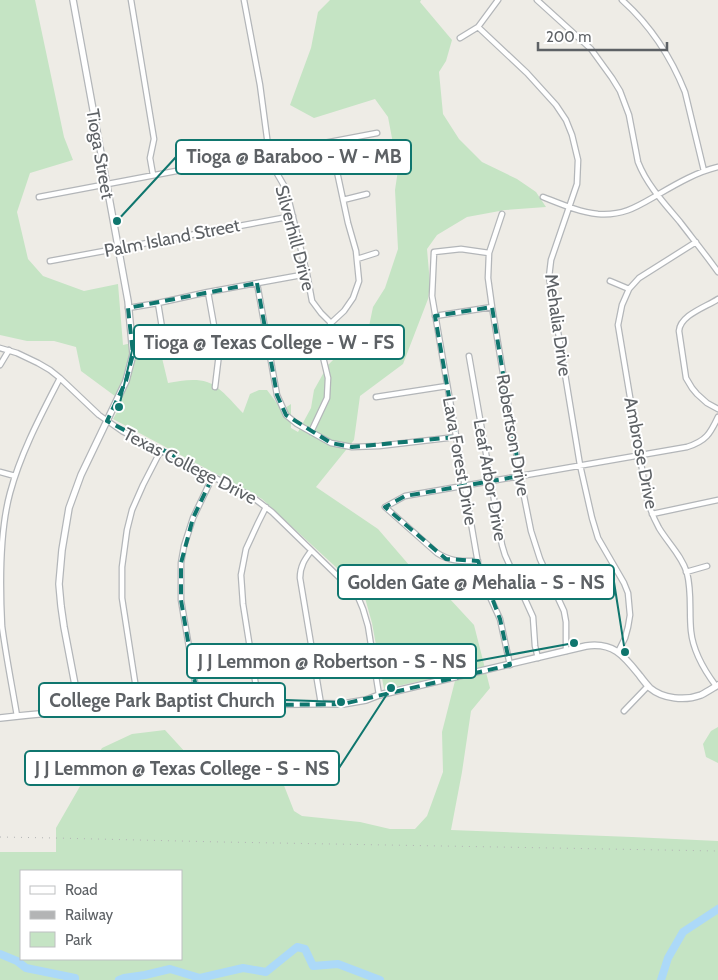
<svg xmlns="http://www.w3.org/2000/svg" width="718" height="980" viewBox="0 0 718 980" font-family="Cabin,sans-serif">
<rect width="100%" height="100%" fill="#eeece6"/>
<path fill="#c5e4c4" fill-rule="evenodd" d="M0,0H35L64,137L73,160L30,173L17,212L28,259L43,276L84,291L118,284L123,345L157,337L168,383C180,381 195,378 207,382C220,386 234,404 243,413L250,394L259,390H267L282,410L291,404V428L298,432L311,408L314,390L328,365L341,352L367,336L373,307L385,288L398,249L395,190L398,170L388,117L375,99L314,118L290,105L311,48L318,12L330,0H421L420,2L452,40L446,61L439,72L443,114L459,139L482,162L517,179L536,192L546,207L505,210L467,217L437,235L427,249L430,284L428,299L403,364L360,396L354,440L316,487L378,529L422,580L449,598L474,625L490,688L471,711L462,772L451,830L632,837L718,841V980H0V852H56V828L102,748L132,734L165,730L186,753L219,772H261L283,783L294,811L302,816L360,822L390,829H415L427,816L443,772L442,732L457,673L384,689L372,623L365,598L351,581L276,512L262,499L252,493L113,419L123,402L81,371L76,347L54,341H27L0,335ZM21,871H181V959H21Z
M718,727V763L706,757L703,744L711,731Z"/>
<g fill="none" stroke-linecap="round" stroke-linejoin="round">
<path stroke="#acd9f8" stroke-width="8" d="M0,954L17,961L26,968L75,978V980
M119,980L124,978L145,975L170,969L200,978L243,968L266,972L297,947L305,949L313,966L338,964L380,980
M661,980L668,958L683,932L718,909"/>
<g stroke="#b3b6b9" stroke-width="7">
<path id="minor" d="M131,0L154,139L150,158L153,175
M244,0L260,85L269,153L275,170L286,189L307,274L312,301L321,313L331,323
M537,0L591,49L612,78L620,91L629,115L638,162C647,185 664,203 680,222C693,239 706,255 718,272
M622,0C650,25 671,57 685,92L704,171
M478,27L527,73L556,105L566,120L572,135L578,160L577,184L551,260L549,277L580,465L592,518L598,538L624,583L628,593L630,615L628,627L625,638L618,652
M460,38L478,27L498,0
M39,197L377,133
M543,197C561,204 579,212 598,214C624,216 638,206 659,194C678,183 697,172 718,167
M343,200L367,194
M502,214L489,253L488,278L492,307L520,476L531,531L540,559L564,611L566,622V651
M696,242L639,278L629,289L622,305L618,325L647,499C650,509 654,519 659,528C668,543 682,556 687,573C692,592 689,612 691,631C693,651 704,670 716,686
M489,253L461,249L434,252L432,296L480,575L500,619L510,665
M357,259L376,253
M50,261L293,216
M610,281L629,289
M257,283L277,395L286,415L297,424L331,443L352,447L379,446L456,437
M208,292L219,354L215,387
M718,299C706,307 680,315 679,331L686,378L692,388L697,394L707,403L718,409
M158,303L166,352
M128,308L158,303L208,292L307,274
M435,316L492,307
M0,348L17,353L38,363L50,370L60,378L99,415L122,431L247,494L255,499L272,512L349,587L358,597L363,609L368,626L379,695
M469,356L502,545L505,555L533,617L535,646L538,658
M0,365L9,350
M376,397L447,386
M311,432L327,398L328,378L323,357V341L328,327L331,323L344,311L353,298L359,281L356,251L348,223L336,167L332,142
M0,472L15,476
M652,514L718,500
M311,551C305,559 300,566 300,578L321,704
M478,561C461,561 451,562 437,553L385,507L405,496L687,447C706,441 710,434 718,417
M686,572L707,566
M259,705L243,604L241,575L246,549L258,523L266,507
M199,706L181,600V563L184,546L193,518L213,476
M139,708L122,598V567L127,530L132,510L143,485L161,450
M624,711L648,686
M17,716C12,686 6,656 2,626C0,587 0,530 10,493C21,452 41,415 60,378"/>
</g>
<g stroke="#b3b6b9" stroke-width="8">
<path id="tertiary" d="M73,0L128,301L133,354L126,381L81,475L69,508L62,550L59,584L61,606L64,627L80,711
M0,718C77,709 155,706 232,705C269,705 306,703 343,704L366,700L379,695L586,646C614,642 624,656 640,676C643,680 646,684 650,688C663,699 685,701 701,695C707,692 713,688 718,685"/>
</g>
<use href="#minor" stroke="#fff" stroke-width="4.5"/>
<use href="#tertiary" stroke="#fff" stroke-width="5.5"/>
<path stroke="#b3b4b5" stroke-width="1" stroke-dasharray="1 6" stroke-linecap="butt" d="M0,837L55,838L222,842L718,851"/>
</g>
<path fill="none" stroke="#0f766e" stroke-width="4" stroke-dasharray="10 6" stroke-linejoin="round" d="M257,283L277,395L286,415L331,443L352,447L456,437L435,316L492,307L520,476L405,496L385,507L446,559L478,561L500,619L510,665L343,704L199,706L181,600V563L193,518L213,476L107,421L126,381L133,354L128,308Z"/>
<g text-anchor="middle" stroke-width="4" stroke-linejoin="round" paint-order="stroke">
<g font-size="18" fill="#5d6165" stroke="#fff">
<text transform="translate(100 154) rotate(80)" y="6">Tioga Street</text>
<text transform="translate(172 238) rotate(-11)" y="6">Palm Island Street</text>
<text transform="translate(295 238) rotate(75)" y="6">Silverhill Drive</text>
<text transform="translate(558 325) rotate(82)" y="6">Mehalia Drive</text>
<text transform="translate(513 435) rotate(80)" y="6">Robertson Drive</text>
<text transform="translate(641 453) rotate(79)" y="6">Ambrose Drive</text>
<text transform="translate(460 461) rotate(80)" y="6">Lava Forest Drive</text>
<text transform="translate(190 466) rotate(27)" y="6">Texas College Drive</text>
<text transform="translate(490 480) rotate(80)" y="6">Leaf Arbor Drive</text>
</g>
</g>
<path fill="none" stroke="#0f766e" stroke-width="2" d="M117 221L176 157M119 407L134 342M625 652L614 582M574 643L476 661M341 702L285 700M391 688L339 768"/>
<g fill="#0f766e" stroke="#fff" stroke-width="2">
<circle cx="117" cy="221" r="5"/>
<circle cx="119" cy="407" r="5"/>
<circle cx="625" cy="652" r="5"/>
<circle cx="574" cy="643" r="5"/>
<circle cx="341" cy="702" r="5"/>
<circle cx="391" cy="688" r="5"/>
</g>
<g fill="#fff" stroke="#0f766e" stroke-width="2">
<rect x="176" y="140" width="235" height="34" rx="5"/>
<rect x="134" y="325" width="270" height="34" rx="5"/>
<rect x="338" y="565" width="276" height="34" rx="5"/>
<rect x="187" y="644" width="289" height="34" rx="5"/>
<rect x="39" y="683" width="246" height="34" rx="5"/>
<rect x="25" y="751" width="314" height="34" rx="5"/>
</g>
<g font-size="19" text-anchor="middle" font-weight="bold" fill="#5d6165">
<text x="294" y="163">Tioga @ Baraboo - W - MB</text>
<text x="269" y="349">Tioga @ Texas College - W - FS</text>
<text x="476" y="589">Golden Gate @ Mehalia - S - NS</text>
<text x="332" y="668">J J Lemmon @ Robertson - S - NS</text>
<text x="162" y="707">College Park Baptist Church</text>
<text x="182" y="775">J J Lemmon @ Texas College - S - NS</text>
</g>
<rect x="20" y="870" width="162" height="90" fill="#ffffff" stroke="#bec0c1"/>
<rect x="30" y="886" width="25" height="8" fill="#ffffff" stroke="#bec0c1"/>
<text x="65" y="895" font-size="15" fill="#5d6165">Road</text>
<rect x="30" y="911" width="25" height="8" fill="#b3b4b5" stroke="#bec0c1"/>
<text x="65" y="920" font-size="15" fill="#5d6165">Railway</text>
<rect x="30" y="932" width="25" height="15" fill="#c5e4c4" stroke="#bec0c1"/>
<text x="65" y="945" font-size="15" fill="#5d6165">Park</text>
<path d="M538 42v8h129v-8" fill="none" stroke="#5d6165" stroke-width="2.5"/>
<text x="546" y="42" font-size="15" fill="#5d6165" stroke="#ffffff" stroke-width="4" paint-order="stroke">200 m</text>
</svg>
